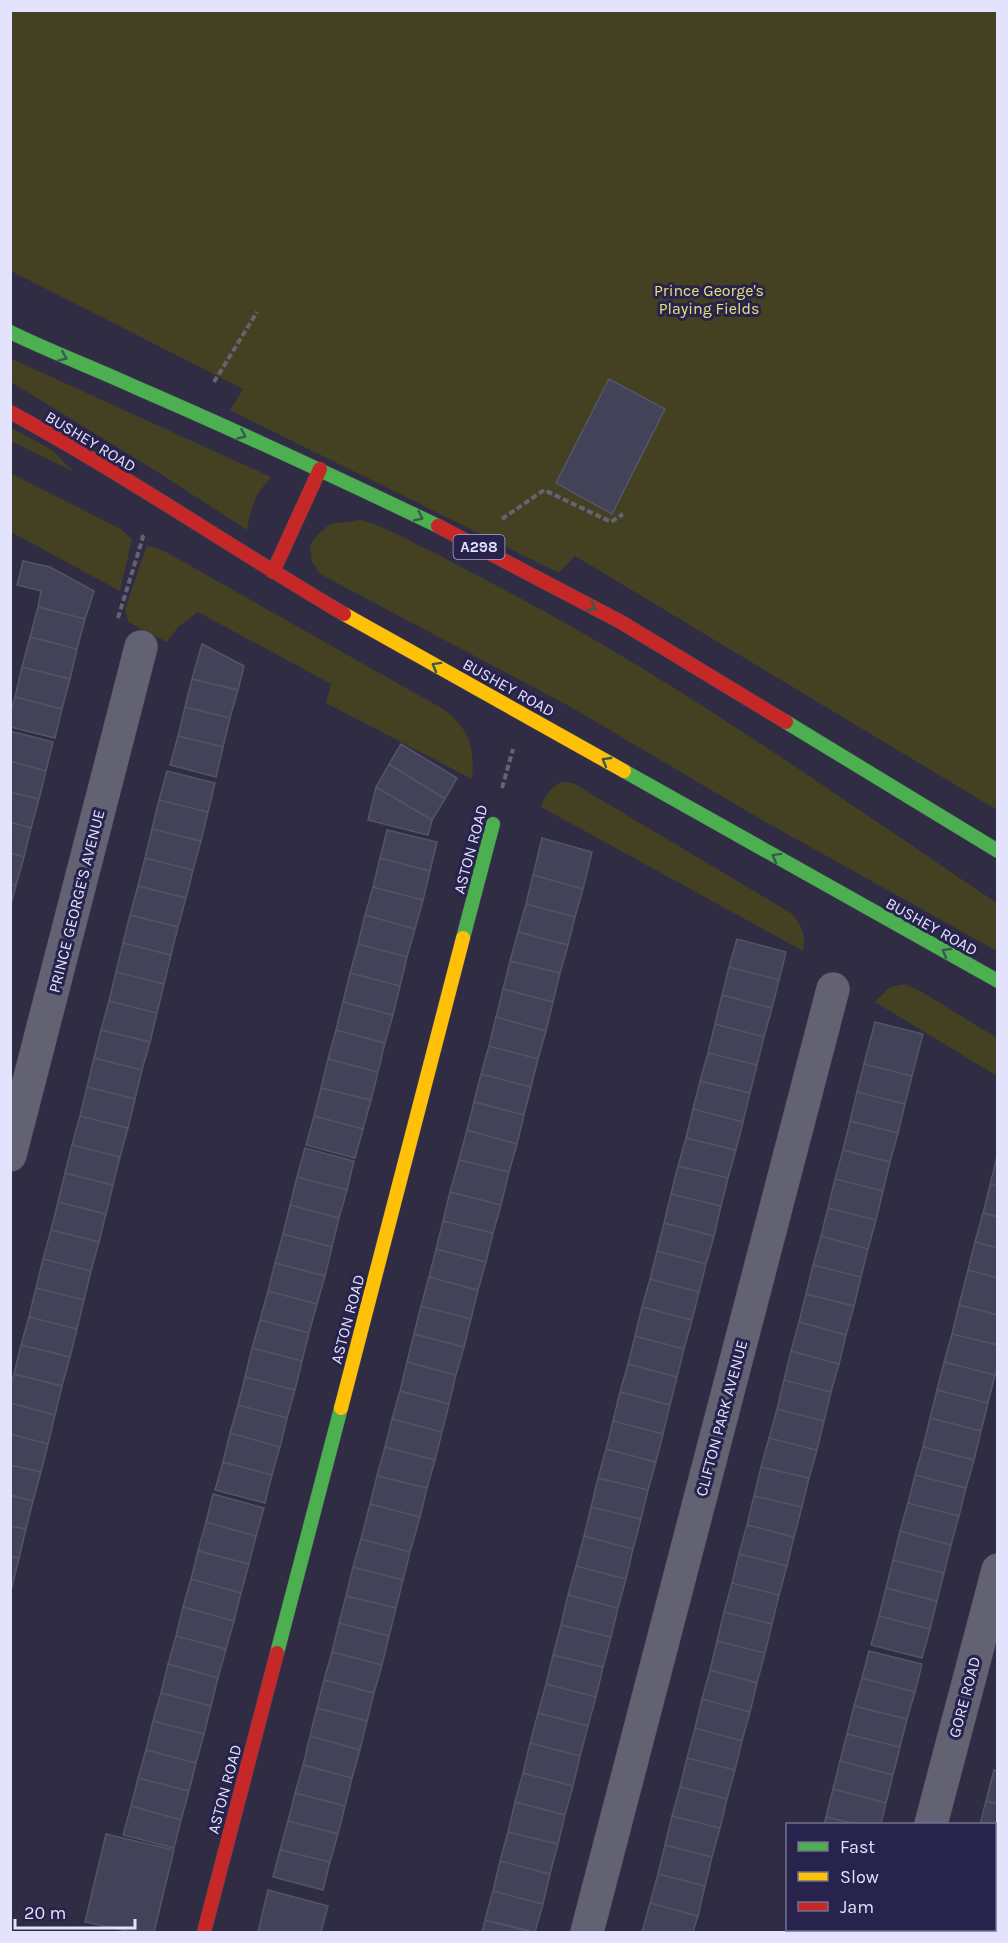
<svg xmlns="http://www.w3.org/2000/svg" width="1008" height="1943" viewBox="0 0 1008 1943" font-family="Karla,sans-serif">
<rect width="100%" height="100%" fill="#2f2c43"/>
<path fill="#444123" d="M10,11H997V810L575,556L559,573L230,410L243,389L11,271Z
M10,358L271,477C255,495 251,506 247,530L156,471L11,382Z
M10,427L52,450L74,472L11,441Z
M10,473L121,529L132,539L120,591L11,532Z
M360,520C381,525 399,535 418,545C446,558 472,573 499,587C674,678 834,794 997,903V951L762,820L569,706L320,574L312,562L310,545L317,535L330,524Z
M147,545L166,552L443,709C469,728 475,747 472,779L326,703L331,684L198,612L178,627L167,642L128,622L125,609Z
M561,782L573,783L791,913C802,926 806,934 803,951L541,807C545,795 550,788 561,782Z
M905,984L922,992L997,1038V1076L875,1002L890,987Z"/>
<path fill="#424359" stroke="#525568" stroke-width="1.5" d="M609,379L665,409L612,514L556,483Z
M23,561L50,567L94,591L85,619L38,607L41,591L17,585Z
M38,607L85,619L77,649L30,637Z
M30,637L77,649L70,679L22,667Z
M202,644L244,666L238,690L192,679Z
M22,667L70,679L62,709L15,697Z
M192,679L238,690L230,718L185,707Z
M15,697L62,709L55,738L10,727V714Z
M185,707L230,718L223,747L178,736Z
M10,731L53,742L46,771L10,761Z
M178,736L223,747L216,777L170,765Z
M401,744L457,778L445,799L389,764Z
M10,761L46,771L39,799L10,792Z
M389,764L445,799L432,820L376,787Z
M167,771L215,783L208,812L159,800Z
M376,787L432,820L428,835L368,820Z
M10,792L39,799L31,828L10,822Z
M159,800L208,812L201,841L152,829Z
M10,822L31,828L24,857L10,853Z
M152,829L201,841L193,870L145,858Z
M387,830L437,842L430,871L380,858Z
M542,838L592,852L583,889L533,875Z
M10,853L24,857L16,885L10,884Z
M145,858L193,870L186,898L138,886Z
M380,858L430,871L423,900L373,887Z
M533,875L583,889L575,917L526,904Z
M10,884L16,885L10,908Z
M138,886L186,898L178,927L130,915Z
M373,887L423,900L415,929L365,915Z
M526,904L575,917L568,945L518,932Z
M130,915L178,927L171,955L123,943Z
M365,915L415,929L407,957L358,944Z
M518,932L568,945L560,973L510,961Z
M737,939L786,952L779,980L729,967Z
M123,943L171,955L164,984L116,972Z
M358,944L407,957L400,986L350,973Z
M510,961L560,973L553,1002L503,989Z
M729,967L779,980L772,1008L722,995Z
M116,972L164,984L157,1013L109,1001Z
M350,973L400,986L393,1015L343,1002Z
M503,989L553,1002L546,1031L496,1017Z
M722,995L772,1008L764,1037L715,1024Z
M109,1001L157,1013L150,1042L101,1030Z
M343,1002L393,1015L385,1043L336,1030Z
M496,1017L546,1031L538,1059L489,1046Z
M875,1022L923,1034L912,1076L864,1064Z
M715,1024L764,1037L757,1065L708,1053Z
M101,1030L150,1042L142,1070L94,1058Z
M336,1030L385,1043L378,1072L328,1059Z
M489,1046L538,1059L531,1087L481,1074Z
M708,1053L757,1065L750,1093L700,1081Z
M94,1058L142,1070L135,1099L87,1087Z
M328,1059L378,1072L371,1100L321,1088Z
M864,1064L912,1076L905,1104L857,1092Z
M481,1074L531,1087L524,1115L474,1102Z
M700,1081L750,1093L743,1122L693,1109Z
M87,1087L135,1099L128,1128L80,1116Z
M321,1088L371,1100L363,1129L314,1116Z
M857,1092L905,1104L898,1133L850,1121Z
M474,1102L524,1115L517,1144L467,1130Z
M693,1109L743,1122L736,1150L686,1138Z
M80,1116L128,1128L120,1157L72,1145Z
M314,1116L363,1129L355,1158L306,1145Z
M850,1121L898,1133L890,1162L843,1150Z
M467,1130L517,1144L509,1172L459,1160Z
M686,1138L736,1150L728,1178L678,1166Z
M72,1145L120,1157L113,1185L65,1173Z
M305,1148L354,1161L347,1190L297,1177Z
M843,1150L890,1162L883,1191L835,1179Z
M997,1156H998V1186L990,1185Z
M459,1160L509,1172L501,1205L450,1192Z
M678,1166L728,1178L721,1206L671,1194Z
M65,1173L113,1185L106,1214L58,1202Z
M297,1177L347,1190L339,1218L290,1205Z
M835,1179L883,1191L876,1220L828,1208Z
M990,1185L998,1186V1217L983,1213Z
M450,1192L501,1205L493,1233L443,1221Z
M671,1194L721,1206L714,1236L664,1223Z
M58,1202L106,1214L99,1242L51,1230Z
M290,1205L339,1218L332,1247L283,1234Z
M828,1208L876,1220L868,1249L821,1236Z
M983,1213L998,1217V1248L975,1242Z
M443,1221L493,1233L486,1262L436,1249Z
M664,1223L714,1236L706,1264L657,1251Z
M51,1230L99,1242L91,1271L43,1259Z
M283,1234L332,1247L325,1276L275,1263Z
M821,1236L868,1249L861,1277L813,1265Z
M975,1242L998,1248V1278L968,1270Z
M436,1249L486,1262L478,1290L429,1277Z
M657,1251L706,1264L699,1292L650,1279Z
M43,1259L91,1271L84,1300L36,1288Z
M275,1263L325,1276L317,1304L268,1291Z
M813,1265L861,1277L854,1306L806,1294Z
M968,1270L998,1278V1315L959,1305Z
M429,1277L478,1290L471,1319L421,1306Z
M650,1279L699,1292L692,1320L642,1307Z
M36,1288L84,1300L77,1329L29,1317Z
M268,1291L317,1304L309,1333L260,1320Z
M806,1294L854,1306L846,1335L799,1322Z
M959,1305L998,1315V1345L952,1334Z
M421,1306L471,1319L464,1347L414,1334Z
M642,1307L692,1320L684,1349L635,1336Z
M29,1317L77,1329L70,1357L21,1345Z
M260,1320L309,1333L302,1361L252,1348Z
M799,1322L846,1335L839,1364L791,1351Z
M414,1334L464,1347L456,1375L407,1362Z
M952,1334L998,1345V1367L995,1375L944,1362Z
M635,1336L684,1349L677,1377L628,1364Z
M21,1345L70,1357L62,1386L14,1374Z
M252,1348L302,1361L295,1390L245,1377Z
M791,1351L839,1364L831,1392L784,1380Z
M407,1362L456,1375L449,1404L400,1391Z
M944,1362L995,1375L988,1403L937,1390Z
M628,1364L677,1377L670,1405L620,1392Z
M14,1374L62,1386L55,1415L10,1403V1388Z
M245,1377L295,1390L287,1418L238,1405Z
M784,1380L831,1392L824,1421L777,1409Z
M937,1390L988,1403L981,1431L930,1418Z
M400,1391L449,1404L442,1432L392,1419Z
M620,1392L670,1405L663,1434L613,1421Z
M10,1403L55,1415L48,1444L10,1434Z
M238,1405L287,1418L280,1447L230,1433Z
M777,1409L824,1421L817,1450L769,1438Z
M930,1418L981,1431L974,1460L923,1447Z
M392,1419L442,1432L435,1460L385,1447Z
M613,1421L663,1434L656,1462L606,1449Z
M230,1433L280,1447L272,1475L223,1462Z
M10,1434L48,1444L41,1472L10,1465Z
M769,1438L817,1450L809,1478L761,1467Z
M385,1447L435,1460L427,1488L377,1476Z
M923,1447L974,1460L966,1488L915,1475Z
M606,1449L656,1462L648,1490L598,1478Z
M223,1462L272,1475L265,1503L215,1490Z
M10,1465L41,1472L33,1501L10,1495Z
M761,1467L809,1478L802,1507L754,1496Z
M915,1475L966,1488L959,1516L908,1503Z
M377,1476L427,1488L420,1517L370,1504Z
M598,1478L648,1490L641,1519L591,1507Z
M213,1494L264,1508L256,1536L206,1522Z
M10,1495L33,1501L26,1529L10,1526Z
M754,1496L802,1507L794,1537L747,1525Z
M908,1503L959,1516L951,1545L900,1531Z
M370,1504L420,1517L410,1552L361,1539Z
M591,1507L641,1519L633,1549L584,1536Z
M206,1522L256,1536L249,1564L198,1551Z
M747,1525L794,1537L787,1566L739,1554Z
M10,1526L26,1529L19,1558L10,1556Z
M900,1531L951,1545L944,1573L893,1560Z
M584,1536L633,1549L626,1579L576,1566Z
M361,1539L410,1552L403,1580L353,1567Z
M198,1551L249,1564L241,1593L191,1579Z
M739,1554L787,1566L779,1595L732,1583Z
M10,1556L19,1558L12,1587H10Z
M893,1560L944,1573L937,1601L886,1588Z
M576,1566L626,1579L618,1608L568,1595Z
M353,1567L403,1580L396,1608L346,1596Z
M191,1579L241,1593L234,1621L183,1607Z
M732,1583L779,1595L772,1624L724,1612Z
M886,1588L937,1601L930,1629L879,1616Z
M568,1595L618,1608L611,1637L561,1625Z
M346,1596L396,1608L389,1636L339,1623Z
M183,1607L234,1621L226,1649L176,1636Z
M724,1612L772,1624L765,1653L717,1641Z
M879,1616L930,1629L922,1658L871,1645Z
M339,1623L389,1636L382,1665L332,1652Z
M561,1625L611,1637L603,1667L553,1655Z
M176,1636L226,1649L218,1678L168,1664Z
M717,1641L765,1653L757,1683L710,1670Z
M869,1651L922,1664L915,1692L862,1678Z
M332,1652L382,1665L374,1693L324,1680Z
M553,1655L603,1667L596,1697L546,1684Z
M168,1664L218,1678L211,1706L161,1693Z
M710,1670L757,1683L750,1712L702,1699Z
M862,1678L915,1692L907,1719L854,1706Z
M324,1680L374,1693L367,1721L317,1708Z
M546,1684L596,1697L588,1726L538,1713Z
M161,1693L211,1706L204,1734L153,1721Z
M702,1699L750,1712L742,1741L695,1728Z
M854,1706L907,1719L900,1747L847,1734Z
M317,1708L367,1721L360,1750L310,1736Z
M538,1713L588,1726L580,1756L530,1743Z
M153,1721L204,1734L196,1763L146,1750Z
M695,1728L742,1741L735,1770L687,1758Z
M847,1734L900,1747L893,1775L840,1761Z
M310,1736L360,1750L352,1778L303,1765Z
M530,1743L580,1756L573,1786L523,1773Z
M146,1750L196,1763L189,1791L138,1778Z
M687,1758L735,1770L727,1799L680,1787Z
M840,1761L893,1775L886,1803L833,1789Z
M303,1765L352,1778L345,1806L295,1793Z
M994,1770L998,1771V1804L986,1801Z
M523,1773L573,1786L565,1815L515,1802Z
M138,1778L189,1791L181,1820L131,1806Z
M680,1787L727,1799L720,1828L672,1816Z
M833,1789L886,1803L881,1824H857L826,1817Z
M295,1793L345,1806L338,1834L288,1821Z
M986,1801L998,1804V1838H994V1824H980Z
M515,1802L565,1815L558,1844L508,1832Z
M131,1806L181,1820L174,1848L123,1835Z
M672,1816L720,1828L712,1857L665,1845Z
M826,1817L857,1824H824Z
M288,1821L338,1834L330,1862L280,1850Z
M508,1832L558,1844L550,1874L500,1861Z
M106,1834L174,1850L154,1932H132L85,1922Z
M994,1838H998V1873L994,1872Z
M665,1845L712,1857L705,1886L658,1874Z
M280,1850L330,1862L323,1890L273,1877Z
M500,1861L550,1874L543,1904L493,1891Z
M994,1872L998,1873V1907L994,1906Z
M658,1874L705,1886L698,1916L650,1903Z
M268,1890L328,1906L321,1932H258Z
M493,1891L543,1904L535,1932L485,1920Z
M650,1903L698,1916L693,1932H642Z
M994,1906L998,1907V1932H963L954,1930H994Z
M485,1920L531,1932H482Z
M807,1930H854L853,1932H818Z"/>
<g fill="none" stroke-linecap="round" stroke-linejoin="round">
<g stroke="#49475b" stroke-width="34">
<path id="street" d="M10,1155L141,647
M931,1824L998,1570
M587,1932L833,989
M903,1932V1930"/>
</g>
<g stroke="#49475b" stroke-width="15">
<path id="fast" d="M10,332C51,352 94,368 135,387C237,431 338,478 438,526
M786,722L998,851
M624,771L998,981
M463,938L493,824
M277,1653L341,1408"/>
</g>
<g stroke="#49475b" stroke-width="15">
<path id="slow" d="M344,614L624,771
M341,1408L463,938"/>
</g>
<g stroke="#49475b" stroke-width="15">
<path id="jam" d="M10,412C124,474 232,548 344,614
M438,526L621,622L786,722
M273,572L320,469
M204,1932L277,1653"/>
</g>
<path stroke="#656373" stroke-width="4" stroke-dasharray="6 3" stroke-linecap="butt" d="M214,382L257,312
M502,519L544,490L611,522L623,514
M118,618L143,537L140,535
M502,788L513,749"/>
<use href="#street" stroke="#636273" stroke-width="33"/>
<use href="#fast" stroke="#4caf50" stroke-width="14"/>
<use href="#slow" stroke="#ffc107" stroke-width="14"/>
<use href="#jam" stroke="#c62828" stroke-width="14"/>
</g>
<defs><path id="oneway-chevron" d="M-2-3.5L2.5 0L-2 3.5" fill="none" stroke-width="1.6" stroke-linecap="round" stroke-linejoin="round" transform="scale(1.5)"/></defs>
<g stroke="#365b4e">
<use href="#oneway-chevron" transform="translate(63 357) rotate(23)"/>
<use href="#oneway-chevron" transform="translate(242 435) rotate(24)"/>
<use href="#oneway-chevron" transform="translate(419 517) rotate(26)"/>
<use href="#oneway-chevron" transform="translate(592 607) rotate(28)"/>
<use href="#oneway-chevron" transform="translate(436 666) rotate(-151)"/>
<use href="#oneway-chevron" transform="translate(606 761) rotate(-150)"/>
<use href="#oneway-chevron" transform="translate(776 857) rotate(-151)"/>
<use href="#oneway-chevron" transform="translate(946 952) rotate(-151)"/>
</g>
<g text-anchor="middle" stroke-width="6" stroke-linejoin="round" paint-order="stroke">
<rect fill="#28234c" stroke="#aba9c9" stroke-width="1.5" x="453.5" y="535" width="51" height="24" rx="4.5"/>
<g font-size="15" font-weight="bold" fill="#e3e3fe">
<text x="479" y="552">A298</text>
</g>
<g font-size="16" fill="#e6e07b" stroke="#28234c">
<text x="709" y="296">Prince George's<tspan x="709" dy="18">Playing Fields</tspan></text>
</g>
<g font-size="16" fill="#e3e3fe" stroke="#28234c">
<text transform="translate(91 441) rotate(31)" y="6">BUSHEY ROAD</text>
<text transform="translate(509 687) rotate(29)" y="6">BUSHEY ROAD</text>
<text transform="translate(470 849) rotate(-75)" y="6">ASTON ROAD</text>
<text transform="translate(76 901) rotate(-76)" y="6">PRINCE GEORGE'S AVENUE</text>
<text transform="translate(932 926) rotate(29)" y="6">BUSHEY ROAD</text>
<text transform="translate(347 1319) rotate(-75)" y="6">ASTON ROAD</text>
<text transform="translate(721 1418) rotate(-75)" y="6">CLIFTON PARK AVENUE</text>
<text transform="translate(964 1697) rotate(-75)" y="6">GORE ROAD</text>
<text transform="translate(224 1789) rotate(-75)" y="6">ASTON ROAD</text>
</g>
</g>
<rect width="1008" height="1943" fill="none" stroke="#e3e3fe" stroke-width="24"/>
<rect x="786" y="1823" width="210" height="108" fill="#28234c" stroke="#737093" stroke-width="1.5"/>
<rect x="798" y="1842" width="30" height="9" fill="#4caf50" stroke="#737093" stroke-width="1.5"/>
<text x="840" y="1853" font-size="18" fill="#e3e3fe">Fast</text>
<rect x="798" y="1872" width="30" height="9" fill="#ffc107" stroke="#737093" stroke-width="1.5"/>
<text x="840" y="1883" font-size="18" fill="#e3e3fe">Slow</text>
<rect x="798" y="1902" width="30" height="9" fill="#c62828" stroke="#737093" stroke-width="1.5"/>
<text x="840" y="1913" font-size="18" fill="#e3e3fe">Jam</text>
<path d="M15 1919v9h120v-9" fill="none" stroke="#e3e3fe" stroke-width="3"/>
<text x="24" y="1919" font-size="18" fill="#e3e3fe" stroke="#28234c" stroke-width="4.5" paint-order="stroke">20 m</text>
</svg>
